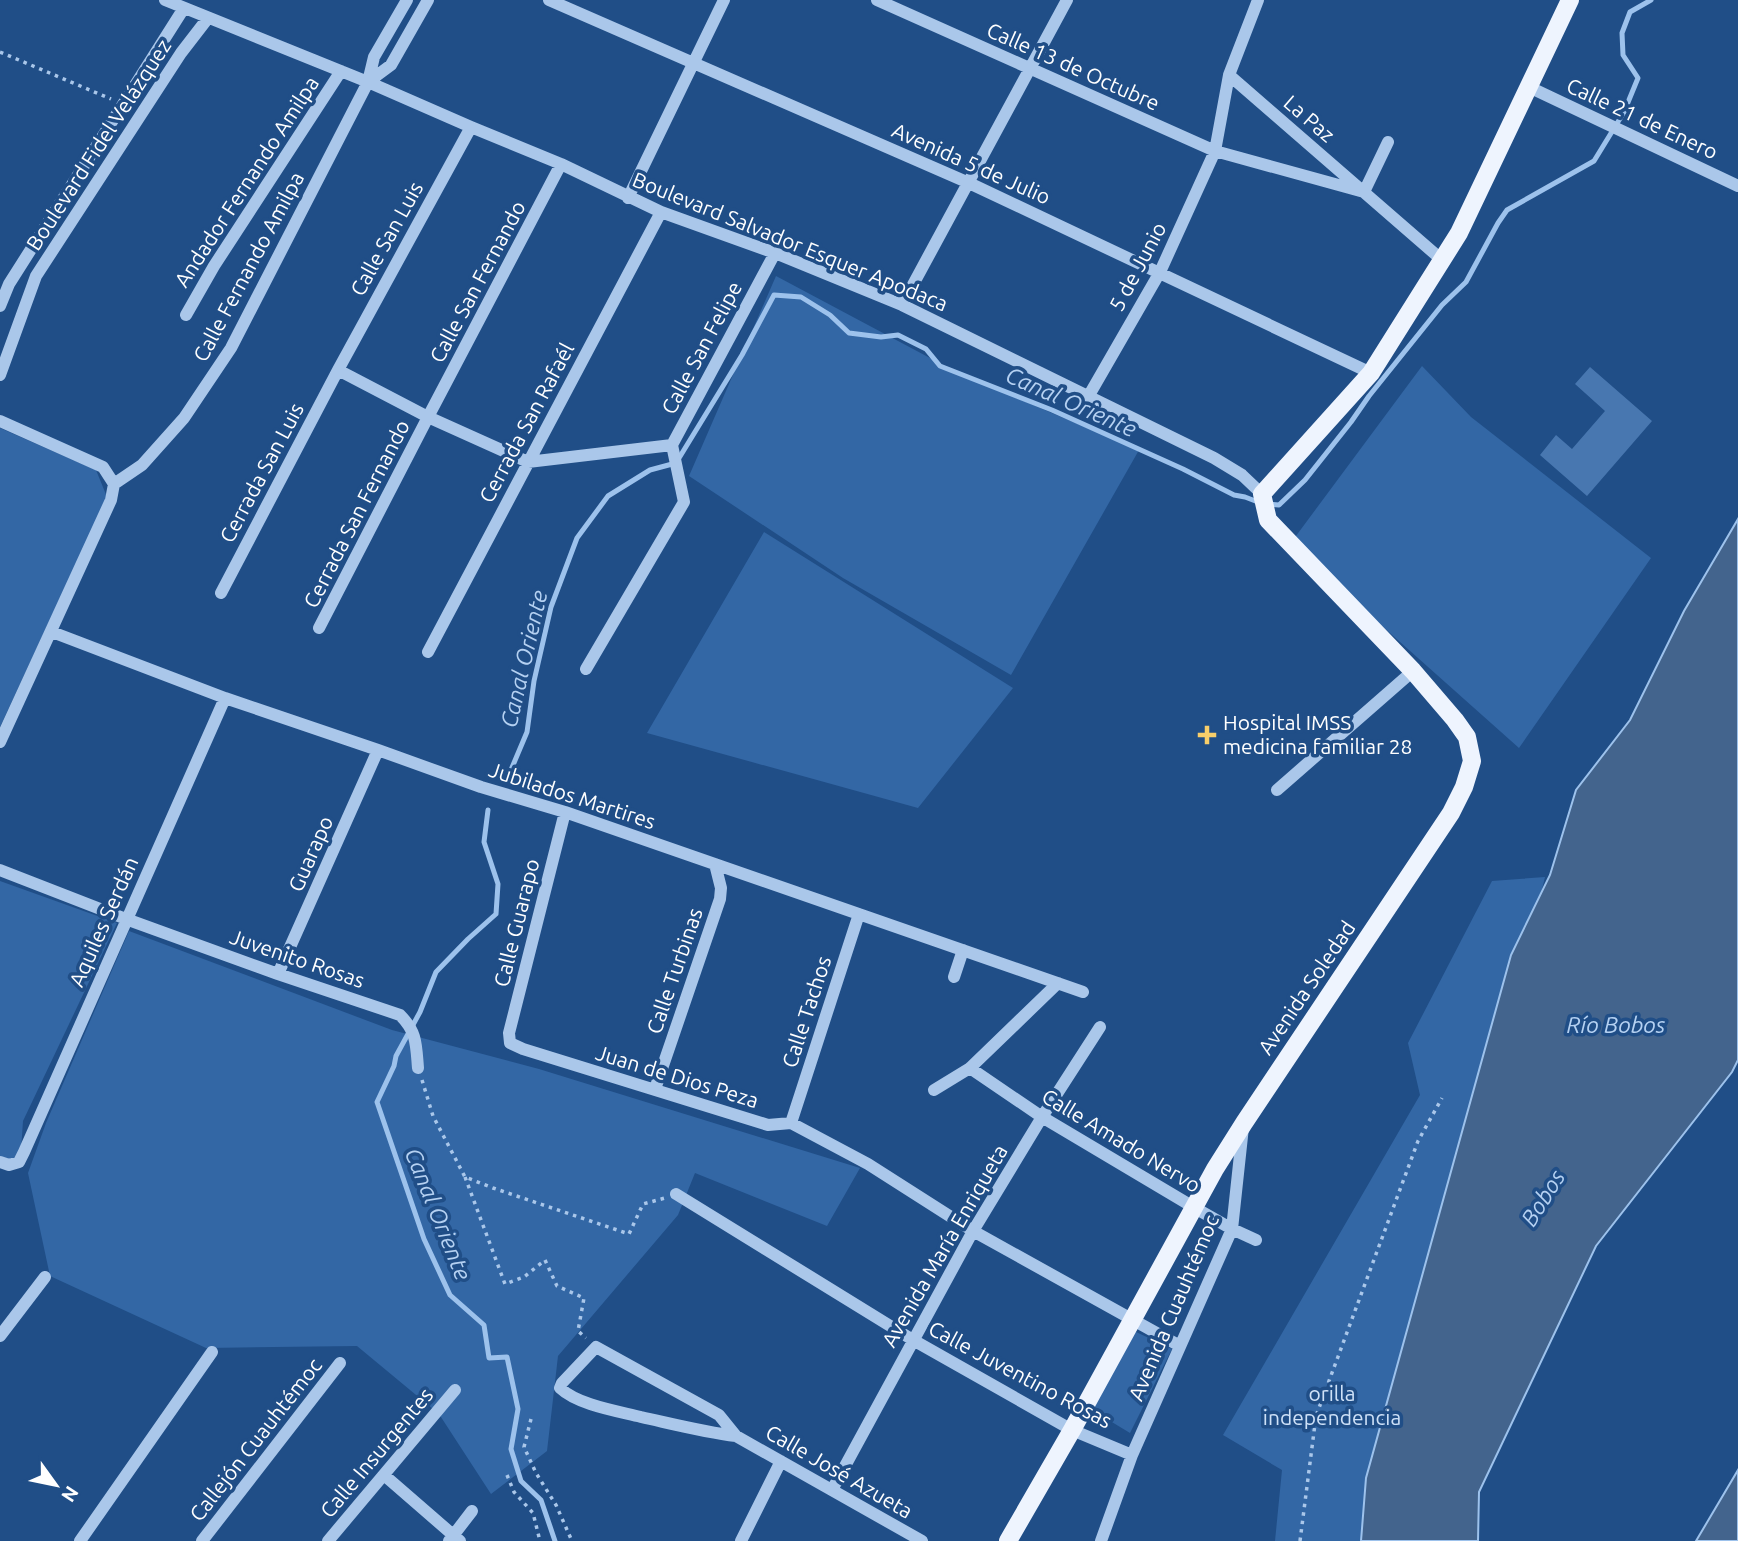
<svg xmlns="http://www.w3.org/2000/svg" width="1738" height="1541" viewBox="0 0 1738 1541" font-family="Ubuntu,sans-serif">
<rect width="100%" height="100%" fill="#204e87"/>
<path fill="#3367a5" d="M776,276L960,374L1139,450L1011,675L843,578L689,476Z
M1422,366L1471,417L1651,558L1519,748L1290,544Z
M0,428L96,470L107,497L0,727Z
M764,532L1013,688L918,808L647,733Z
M1545,877L1382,1541H1275L1282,1470L1223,1435L1420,1095L1408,1043L1492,881Z
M0,881L117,923L23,1121L20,1165L0,1159Z
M129,931L392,1030L539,1069L860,1168L827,1226L695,1173L678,1215L558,1356L547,1451L491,1494L439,1414L357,1346L206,1348L50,1276L28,1173L46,1123Z
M1134,1331L1172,1349L1130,1433L1092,1410Z"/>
<path fill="#43648d" stroke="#9dc2ec" stroke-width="2" d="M1738,519V1060L1732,1072L1596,1246L1479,1492L1478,1541H1361L1366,1478L1511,955L1550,875L1576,790L1630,720L1684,611Z
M1738,1470V1541H1696Z"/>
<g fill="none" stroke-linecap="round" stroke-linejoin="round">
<path stroke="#9dc2ec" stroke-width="5" d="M1268,504L1279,505L1305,480L1351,422L1369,396L1442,305L1466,282L1498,223L1507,210L1594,161L1624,112L1638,78L1623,55L1622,33L1630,12L1651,0
M508,777L527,732L534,681L551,607L577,538L608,496L650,470L676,463L742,355L774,295L801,297L830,315L849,333L881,337L898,335L926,349L940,366L1052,410L1183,469L1234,495L1245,497L1258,502
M488,810L484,842L498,884L496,914L468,939L436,972L420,1012L396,1056L394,1066L377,1102L424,1239L450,1295L484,1325L489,1358L507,1357L518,1409L511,1449L521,1481L541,1500L555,1541"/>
</g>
<path fill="#4877b0" d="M1590,367L1652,421L1587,496L1540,455L1556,435L1572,449L1605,411L1575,384Z"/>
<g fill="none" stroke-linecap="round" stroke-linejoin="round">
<path stroke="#aac7ea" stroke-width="3.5" stroke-dasharray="3.5 5" stroke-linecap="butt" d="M0,52L111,99
M422,1080L433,1116L465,1177L493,1188L629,1234L643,1204L665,1198
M465,1177L505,1284L524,1277L545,1260L557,1286L584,1298L578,1331L586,1338
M531,1419L524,1447L536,1473L556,1505L572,1541
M507,1475L514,1492L533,1513L540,1541
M1300,1541L1316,1416L1418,1141L1442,1098"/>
<path stroke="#aac7ea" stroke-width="12" d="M165,0L368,82L471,127L561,164L661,212L775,253L902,305L1214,458L1242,475L1262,494
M549,0L969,183L1371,373
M877,0L1215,151L1364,192
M1229,75L1442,260
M368,82L391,65L428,0
M1529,87L1738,186
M1364,192L1388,142
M628,198L724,0
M902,305L1067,0
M0,306L9,284L184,8
M186,315L214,266L341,71
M338,370L428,417L528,462L672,445
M0,375L36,276L181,53L208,18
M1088,397L1160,272L1215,151L1229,75L1258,0
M0,421L103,467L114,484L111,500L0,742
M672,445L775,253
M114,484L142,465L184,418L231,348L368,82L374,57L407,0
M221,593L338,370L471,127
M319,628L428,417L561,164
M52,632L225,698L378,750L481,787L565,812L1083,992
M428,652L661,212
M586,669L684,502L672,445
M1277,790L1413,671
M565,812L509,1033L510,1043L523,1049L768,1125L791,1123L868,1164L973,1231L1180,1346
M0,870L126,919L278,974L400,1015C417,1032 416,1044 418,1068
M278,974L378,750
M954,977L963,950
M970,1068L1042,1117L1195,1208L1232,1229L1256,1240
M655,1089L720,899L721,888L715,864
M934,1090L970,1068L1058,983
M791,1123L859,914
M0,1162L9,1165L19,1162L24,1152L225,698
M676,1194L913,1340L1072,1430L1132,1455
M0,1336L45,1277
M736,1436C704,1432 673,1424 641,1417C617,1411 578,1405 560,1388L562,1383L596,1347L719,1415L736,1436L922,1541
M384,1475L460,1541
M832,1490L973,1231L1042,1117L1100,1027
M80,1541L212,1352
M202,1541L340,1363
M328,1541L455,1390
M449,1541L472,1511
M741,1541L781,1461
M1101,1541L1132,1455L1232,1229L1243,1127"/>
<path stroke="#eef4fe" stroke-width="18" d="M1008,1541L1072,1430L1215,1169L1244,1123L1451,813L1464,787L1472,761L1467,737L1455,720L1413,671L1268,520L1262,494L1371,373L1459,233L1570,0"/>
</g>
<path fill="#f8ce6a" stroke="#204e87" stroke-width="2.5" d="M1203.5 724.5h7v7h7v7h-7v7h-7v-7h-7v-7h7z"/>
<g text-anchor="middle" stroke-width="7" stroke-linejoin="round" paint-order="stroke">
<g font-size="21" fill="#fff" stroke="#204e87">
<text transform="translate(1073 67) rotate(24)" y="7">Calle 13 de Octubre</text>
<text transform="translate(1309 119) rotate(41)" y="7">La Paz</text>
<text transform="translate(1642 119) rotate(25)" y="7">Calle 21 de Enero</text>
<text transform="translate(99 145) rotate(-57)" y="7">Boulevard Fidel Velázquez</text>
<text transform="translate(971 164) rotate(24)" y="7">Avenida 5 de Julio</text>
<text transform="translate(247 182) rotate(-57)" y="7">Andador Fernando Amilpa</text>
<text transform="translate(387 239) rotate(-61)" y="7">Calle San Luis</text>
<text transform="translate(790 242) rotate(22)" y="7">Boulevard Salvador Esquer Apodaca</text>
<text transform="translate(249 267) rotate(-62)" y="7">Calle Fernando Amilpa</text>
<text transform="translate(1138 267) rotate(-62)" y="7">5 de Junio</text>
<text transform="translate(478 282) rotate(-62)" y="7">Calle San Fernando</text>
<text transform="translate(702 348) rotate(-62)" y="7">Calle San Felipe</text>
<text transform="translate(527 423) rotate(-62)" y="7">Cerrada San Rafaél</text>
<text transform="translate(262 473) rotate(-62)" y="7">Cerrada San Luis</text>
<text transform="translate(357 514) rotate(-63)" y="7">Cerrada San Fernando</text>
<text transform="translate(572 796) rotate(18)" y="7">Jubilados Martires</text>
<text transform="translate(311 854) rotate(-66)" y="7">Guarapo</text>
<text transform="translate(104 922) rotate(-66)" y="7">Aquiles Serdán</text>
<text transform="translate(517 923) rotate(-76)" y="7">Calle Guarapo</text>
<text transform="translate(297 959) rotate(19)" y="7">Juvenito Rosas</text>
<text transform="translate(675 971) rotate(-71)" y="7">Calle Turbinas</text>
<text transform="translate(1307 988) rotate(-56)" y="7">Avenida Soledad</text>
<text transform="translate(807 1012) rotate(-72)" y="7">Calle Tachos</text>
<text transform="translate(677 1077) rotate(17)" y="7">Juan de Dios Peza</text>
<text transform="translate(1121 1141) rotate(31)" y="7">Calle Amado Nervo</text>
<text transform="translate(945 1246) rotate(-60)" y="7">Avenida María Enriqueta</text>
<text transform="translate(1174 1308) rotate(-67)" y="7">Avenida Cuauhtémoc</text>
<text transform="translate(1020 1375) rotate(28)" y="7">Calle Juventino Rosas</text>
<text transform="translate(256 1440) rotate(-52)" y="7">Callejón Cuauhtémoc</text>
<text transform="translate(377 1453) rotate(-50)" y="7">Calle Insurgentes</text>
<text transform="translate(839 1472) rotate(30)" y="7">Calle José Azueta</text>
</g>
<g font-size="21" fill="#fff" stroke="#204e87" text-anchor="start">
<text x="1223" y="730">Hospital IMSS<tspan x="1223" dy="24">medicina familiar 28</tspan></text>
</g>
<g font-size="21" fill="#cee1f8" stroke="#204e87">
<text x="1332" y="1401">orilla<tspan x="1332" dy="24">independencia</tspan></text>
</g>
<g font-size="23" font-style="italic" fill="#b5d1f2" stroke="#204e87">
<text transform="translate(1071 402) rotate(24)" y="8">Canal Oriente</text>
<text transform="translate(524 659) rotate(-77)" y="8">Canal Oriente</text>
<text x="1616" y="1033">Río Bobos</text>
<text transform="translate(1543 1198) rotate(-58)" y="8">Bobos</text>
<text transform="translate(438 1214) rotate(68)" y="8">Canal Oriente</text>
</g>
</g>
<g transform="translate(56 1485) rotate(123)" stroke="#204e87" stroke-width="5" paint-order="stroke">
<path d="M0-5L12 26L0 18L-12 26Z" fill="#ffffff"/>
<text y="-10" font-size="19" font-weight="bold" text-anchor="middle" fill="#ffffff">N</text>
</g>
</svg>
